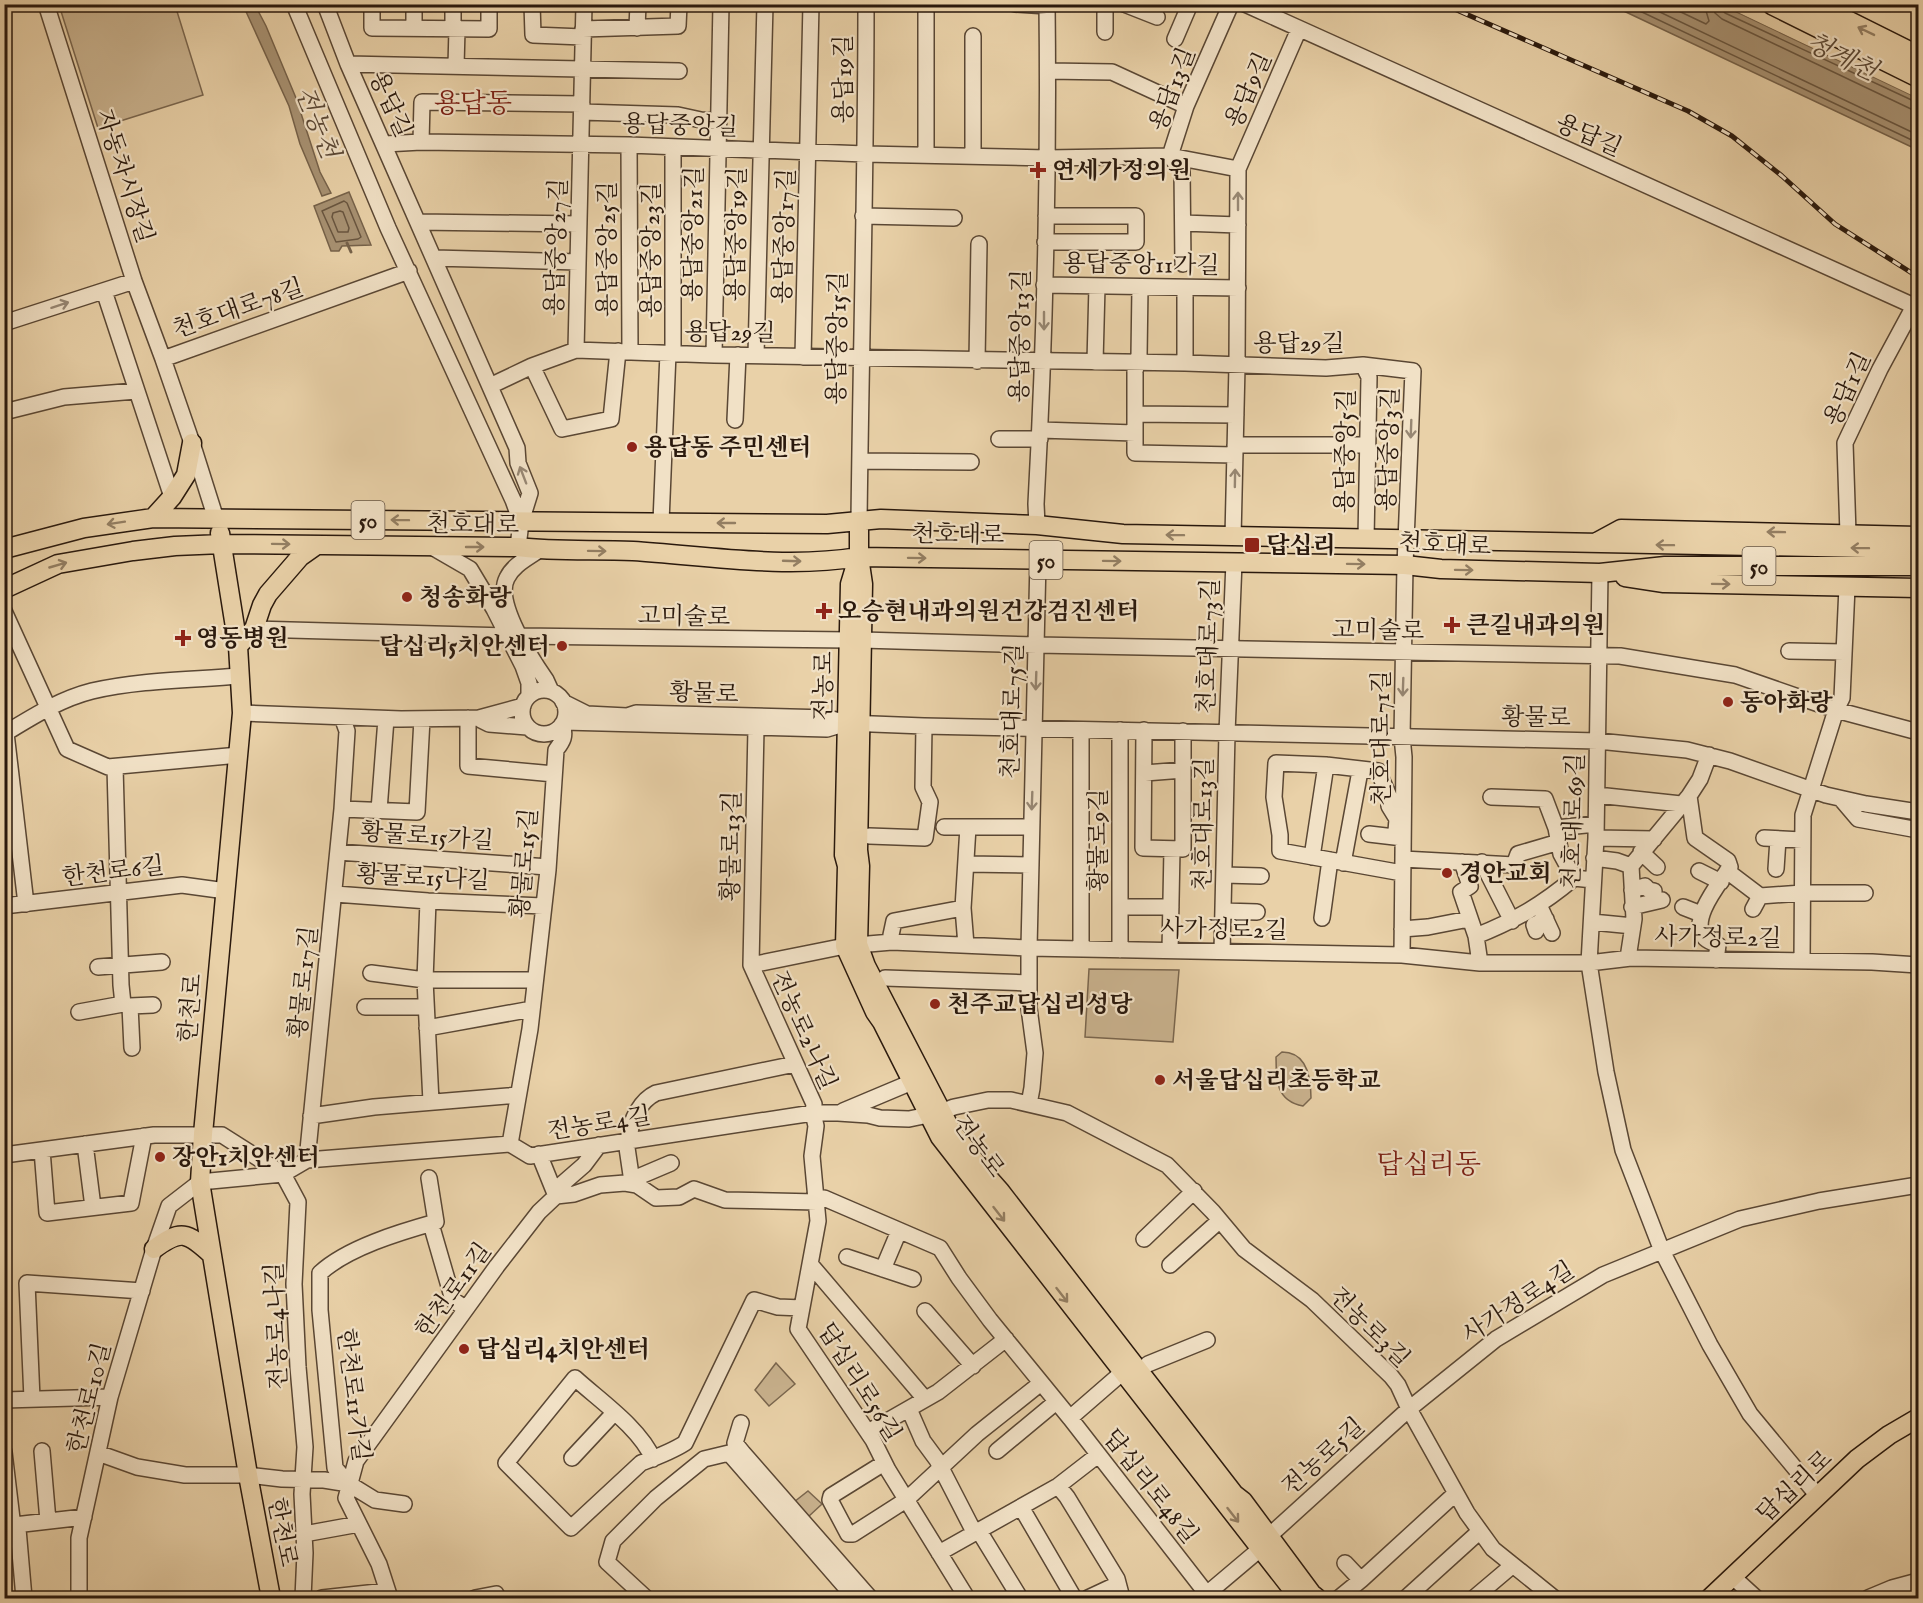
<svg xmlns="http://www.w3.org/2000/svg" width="1923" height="1603" font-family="'IM FELL English','Noto Serif KR',serif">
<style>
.green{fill:#c9b28e;stroke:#7a664e;stroke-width:1.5}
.water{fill:#a89273;stroke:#76624a;stroke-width:1.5}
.pier{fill:#e9d1a8}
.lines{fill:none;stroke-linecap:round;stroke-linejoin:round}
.shore{stroke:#695640;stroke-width:1.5}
.stream{stroke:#76624a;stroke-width:3}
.minor-casing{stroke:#5a4734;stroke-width:18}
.major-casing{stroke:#2a190d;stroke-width:21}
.highway-casing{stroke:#2a190d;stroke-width:24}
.minor{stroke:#f1e1c6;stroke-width:15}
.major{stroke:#e9d1a8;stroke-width:18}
.highway{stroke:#e9d1a8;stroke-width:21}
.rail-casing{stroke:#2a190d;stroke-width:5}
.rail{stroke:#f1e1c6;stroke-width:3;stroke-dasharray:9;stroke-linecap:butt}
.oneway{stroke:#937e62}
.oneway2{stroke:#978773}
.poi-dot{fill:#8f2418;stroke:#f1e1c6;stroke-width:2}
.labels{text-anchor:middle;stroke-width:4.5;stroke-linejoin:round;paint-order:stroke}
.shield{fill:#f1e1c6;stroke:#654;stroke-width:1.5}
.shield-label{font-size:22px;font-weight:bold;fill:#2a190d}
.street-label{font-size:24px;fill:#2a190d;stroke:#f1e1c6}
.poi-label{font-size:24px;font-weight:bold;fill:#2a190d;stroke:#f1e1c6;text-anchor:start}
.water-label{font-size:26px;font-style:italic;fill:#5c4936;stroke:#f1e1c6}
.quarter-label{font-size:27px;fill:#7a1f14;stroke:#f1e1c6}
</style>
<rect width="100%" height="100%" fill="#e9d1a8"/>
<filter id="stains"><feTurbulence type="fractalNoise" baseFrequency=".00333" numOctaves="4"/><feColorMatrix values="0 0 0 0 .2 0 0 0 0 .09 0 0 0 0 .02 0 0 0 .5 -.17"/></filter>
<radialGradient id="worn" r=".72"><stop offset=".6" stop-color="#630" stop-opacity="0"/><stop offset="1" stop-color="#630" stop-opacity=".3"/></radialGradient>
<!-- green -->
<path class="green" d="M59,5H175L203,95L98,128Z
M1089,969L1179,970L1173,1042L1085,1037Z
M1282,1052C1307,1052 1311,1077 1311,1098L1303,1106C1276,1101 1276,1080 1276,1057Z
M776,1363L795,1384L769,1406L755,1390Z
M808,1491L822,1504L808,1517L794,1502Z"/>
<!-- water -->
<path class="water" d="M243,5H255L266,26L296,98L320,172L331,193L322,196L300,144L289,106Z
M1611,5H1722L1918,98V150Z
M349,192L371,245L342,246L339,251H331L314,206Z"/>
<!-- pier -->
<path class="pier" d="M1728,4L1918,95V98L1723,5Z"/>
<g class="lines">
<!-- shore -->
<path class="shore" d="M1625,4L1918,143
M1643,4L1918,135
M1664,4L1706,24L1709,21L1704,4
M1713,4L1715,13L1722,19L1911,109L1918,110
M1721,4V9L1725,13L1918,103
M344,201L347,203L361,237L358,239L336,242L322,211Z
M340,211L343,212L349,228L348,232H338L332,217L333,213Z"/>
<!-- stream -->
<path class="stream" d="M347,243L351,252"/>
<defs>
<path id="minor" d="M46,4L134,281L163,359
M294,4L388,228L513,500L521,522L518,547
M325,4L348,64L517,448L518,463L530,493L521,522
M372,4V28L489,29V4
M532,4L533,35L583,37
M926,4V155
M1015,4L1047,6
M1124,4L1157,17
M1245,4L1914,306L1880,369L1845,443L1848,534
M414,28V4
M637,28L638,4
M453,29V4
M583,29L678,26L679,4
M1105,32V4
M973,36V155
M1175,39L1190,4
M348,64L679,71
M456,66L457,29
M1048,71L1112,72L1186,106
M582,112L678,115L701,120L718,121
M421,142L422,102L582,104
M385,144L421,142L629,145L865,154L1047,158L1170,156L1238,169
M629,145L630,352
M673,147V354
M863,216L954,218
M418,222L579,224
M1183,223L1238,225
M1045,242H1136V216H1046
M434,258L578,262
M1183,264L1182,171L1170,156L1186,106L1231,4
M1044,285L1238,288
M1140,287L1139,356L1135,371V453L1235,455
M104,291L172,497
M4,323L134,281
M576,350L584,4
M714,355L721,4
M756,355L765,4
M803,357L811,4
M977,361L979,244
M1095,362L1097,286
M1185,363V288
M1363,365L1369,377L1366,539
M532,366L562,429L611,419L618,351
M490,386L532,366L576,350L714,355L1185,363L1326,368L1363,365L1413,371L1405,565L1402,737L1404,757L1402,955
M4,412L64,397L136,391
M1135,414L1236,415
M735,420L738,355
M1040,430L1135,433
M999,439H1040
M1235,445H1368
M860,461L971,462
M216,519L192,443L163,359L409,271
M859,521C861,349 866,177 866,4
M661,522L668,353
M1037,525L1036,504C1045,338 1049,171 1047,4
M1233,537L1237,366L1238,169L1299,29
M432,547L470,569L494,609L523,666L529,683V696
M539,550C528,558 513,565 507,578C494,602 532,660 546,680L551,691
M1600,573L1596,838L1589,963L1606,1072L1623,1150L1662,1251L1710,1345L1750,1414L1818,1496
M4,611L67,749L108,767L239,755
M254,629L507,636
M520,636L849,640
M862,640L1037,645L1620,656L1735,675L1836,710L1918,732
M1789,651L1844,652
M522 712a22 22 0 1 1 44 0a22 22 0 1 1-44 0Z
M563,702L587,714L627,716L636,713L828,718L847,723L924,726L1598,741L1687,750L1730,761L1826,795L1866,804L1918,812
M242,713L401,719L479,718L523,706
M468,718V766L554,774
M481,720L489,724L527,727
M564,722L827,729L847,723
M756,728L751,965L814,1104L813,1113L816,1126L812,1156L818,1221L798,1329L873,1440L888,1470L967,1598
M1081,730V949
M1144,730L1143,848L1183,849V731
M6,733L26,904
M4,734C32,717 60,699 92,691C139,680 190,680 239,676
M115,767L121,985L123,1004L130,1006L153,1005
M1145,773L1183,770
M1597,795L1681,804
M1689,796L1695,838L1728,861L1730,867C1720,883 1688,920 1705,938C1707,941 1714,943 1718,945L1716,960
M1491,797L1545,799L1556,828
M1841,799L1858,819L1918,830
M342,809L417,812L422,719
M379,810L386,719
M944,827H1031
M1396,831L1397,819L1389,806V796L1378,771L1326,765L1276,763L1274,797L1280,835V851L1402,873
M1369,834L1403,838
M869,836L925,838L930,802L923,787L924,726
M1596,838L1654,839
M1764,838L1802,840
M338,852L548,867
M1641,852L1657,867
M1312,857L1326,765
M1594,858L1617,861L1631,866
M1403,859L1514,865L1518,854L1559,842
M1462,862L1470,886L1461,892L1476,936L1480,963
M1482,862L1512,921
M1343,863L1360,771
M966,864L1031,865
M1776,869L1778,839
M1699,871L1721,882
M1727,871L1760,896
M1224,875L1261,876
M1574,878L1561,854L1556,828L1596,824
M1632,890L1645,886L1649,890L1654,891
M335,894L428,901L543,906
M428,901L425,980L431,1102
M1539,905L1552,933
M4,906L182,885L226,891
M1120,907H1171
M1632,907L1662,900
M1683,907L1701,914
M1753,909L1760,896L1802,893H1865
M1223,911L1257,912
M1322,918L1330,860
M1592,922L1633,926
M1402,929L1428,927L1469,919
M1536,931L1534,925L1546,919
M1476,936C1514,921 1542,905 1574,878L1593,880
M892,942L891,935L894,921L963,908
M966,945L963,908L968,827
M1120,950V730
M1170,951L1172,849
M1222,952L1227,733L1234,562
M1628,958L1634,919L1631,866L1689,796L1700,779L1709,755
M1802,961L1803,815L1836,710L1842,698L1847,587
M751,965L845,946L892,942L1029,948L1402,955L1480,963H1589L1631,958L1872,962L1918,965
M98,967L162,962
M371,973L425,980H535
M885,978L1029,983
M130,1006L132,1048
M365,1007H425
M79,1012L123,1004
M427,1028L532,1009
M1029,1104L1032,1088L1035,1053L1029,1008V948L1038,560
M843,1111L912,1082
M311,1116L374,1107L518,1095
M85,1144L93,1207
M510,1144L530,1029L548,870L556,750C563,741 566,736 562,724
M42,1150L47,1213L131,1203L144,1136
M539,1154L556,1196
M4,1155L154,1135H222L283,1174L298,1202L294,1284L298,1367L305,1447L302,1494L305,1553L303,1598
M307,1160L342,809L347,731L342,717
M637,1185L631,1175L626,1141L630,1136C630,1120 641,1100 656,1093L795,1064
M637,1185L638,1177L671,1163
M556,1196L561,1185L584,1165L599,1145
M431,1224L453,1300L466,1309
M1144,1239L1194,1191
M847,1257L913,1279
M811,1265L925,1399
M1170,1265L1219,1221
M883,1269L899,1231
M925,1311L973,1366
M1148,1364L1207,1340
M32,1399L27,1283L142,1291
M4,1400L110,1397
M909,1409L923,1441L937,1460L972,1528L979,1531L1020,1598
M1070,1418L1131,1365
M741,1423L735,1443L743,1453L870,1598
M868,1432L938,1392L1006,1339
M42,1451L48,1521
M997,1451L1056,1402
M4,1452L12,1519L18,1529L24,1598
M98,1453L137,1467L185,1475H248L282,1479L324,1480L349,1484L375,1500L404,1504
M572,1458L614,1413
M653,1459C640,1428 599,1400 575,1378L506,1463L571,1528L641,1463C657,1457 671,1452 685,1443L754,1300L778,1307L802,1308
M884,1463L831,1496L830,1500L848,1534H853L906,1500L977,1434L1041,1383
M349,1484L335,1468L320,1310V1273C347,1248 400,1232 436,1222L429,1178
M1058,1486L1067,1497L1117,1579L1122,1598
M1021,1507L1074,1598
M6,1526L84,1517
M304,1534L359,1524
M939,1553L1058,1486L1098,1455
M1345,1563L1361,1580L1456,1493
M1733,1577L1756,1598
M79,1598V1538L110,1397L154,1249L169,1206L200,1182L283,1174L307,1160L510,1144L530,1156L813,1113H838L868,1115L880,1118L909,1119L938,1113L954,1107L988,1100H1011L1067,1113L1167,1165L1213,1212L1244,1249L1312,1300L1391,1376L1398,1385L1409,1409L1467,1513L1493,1549L1554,1598
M322,1598L387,1591
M390,1598L379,1564L346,1498L356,1461L497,1266L539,1212L556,1196L574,1194L600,1185L625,1183L637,1185L656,1198L679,1197L694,1189L725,1200L817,1202L824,1198L940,1248L959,1278L990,1320L1070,1418L1210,1598
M475,1598L496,1594L498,1598
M646,1598L607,1562L613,1541L656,1498L704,1459L729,1453L855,1598
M1088,1598L1118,1584
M1202,1598L1260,1549L1268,1537L1409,1409L1496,1339L1603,1275L1740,1219L1819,1201L1918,1185
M1339,1598L1361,1580
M1406,1598L1480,1531
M1474,1598L1513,1565
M1868,1598L1892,1588L1918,1581"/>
<path id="major" d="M153,518L172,497L186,475L192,443
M859,521V557L863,584L858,850L860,866L858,944L866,966L951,1130L985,1174L1000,1191L1234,1494L1243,1501L1312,1594L1317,1598
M220,533L238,646L242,713L203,1134L200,1182L248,1475L271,1598
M1597,542L1621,529L1918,536
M4,549L84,528L153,518L827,524L881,519L1037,525L1123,534L1918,549
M857,561L850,584L844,855L847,866L845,946L875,1012L882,1022L940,1137L1299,1598
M1625,577L1664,583L1918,588
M4,589L58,564L133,551L175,546L222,544L518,547C557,552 595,549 633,551C708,556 784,569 859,557L1405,565L1441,569L1600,573L1665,566H1918
M238,646L254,629L262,605L268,594L300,557L317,545
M154,1249C181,1229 187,1232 211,1254
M1710,1598L1857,1459L1889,1435L1918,1418"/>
<path id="highway" d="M1773,4L1918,76
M1812,4L1918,57"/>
</defs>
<!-- minor casing -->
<use href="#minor" class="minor-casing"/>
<!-- major casing -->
<use href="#major" class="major-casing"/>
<!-- highway casing -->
<use href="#highway" class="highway-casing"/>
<!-- minor -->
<use href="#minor" class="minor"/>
<!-- major -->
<use href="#major" class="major"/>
<!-- highway -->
<use href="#highway" class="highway"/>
<defs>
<path id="rail" d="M1443,4L1688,111L1732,136L1782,176L1835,224L1918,277"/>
</defs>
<!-- rail casing -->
<use href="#rail" class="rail-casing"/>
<!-- rail -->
<use href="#rail" class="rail"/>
</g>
<!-- one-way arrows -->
<defs><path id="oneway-shaft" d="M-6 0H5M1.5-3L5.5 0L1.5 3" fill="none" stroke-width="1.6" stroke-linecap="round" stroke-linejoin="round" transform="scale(1.5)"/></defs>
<g class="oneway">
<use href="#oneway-shaft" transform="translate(1866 31) rotate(-154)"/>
<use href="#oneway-shaft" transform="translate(400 520) rotate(-179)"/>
<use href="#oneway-shaft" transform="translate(116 523) rotate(171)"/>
<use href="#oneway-shaft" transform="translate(726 523) rotate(-180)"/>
<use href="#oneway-shaft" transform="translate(1776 532) rotate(-179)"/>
<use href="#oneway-shaft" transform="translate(1175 535) rotate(-179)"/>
<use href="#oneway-shaft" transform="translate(281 544) rotate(1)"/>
<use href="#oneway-shaft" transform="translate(1665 545) rotate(-179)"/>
<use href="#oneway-shaft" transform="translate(475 547)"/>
<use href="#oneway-shaft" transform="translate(1860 548) rotate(-179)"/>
<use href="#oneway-shaft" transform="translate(597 551) rotate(1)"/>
<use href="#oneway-shaft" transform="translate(917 558) rotate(1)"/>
<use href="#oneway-shaft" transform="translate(792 561) rotate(2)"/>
<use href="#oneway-shaft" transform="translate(1112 561) rotate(1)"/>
<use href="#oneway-shaft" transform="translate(1356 564) rotate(1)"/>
<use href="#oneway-shaft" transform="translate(58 565) rotate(-16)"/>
<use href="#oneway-shaft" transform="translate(1464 570) rotate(1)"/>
<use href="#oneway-shaft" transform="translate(1721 584) rotate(1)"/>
<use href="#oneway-shaft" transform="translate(999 1214) rotate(52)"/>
<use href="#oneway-shaft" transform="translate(1062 1295) rotate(52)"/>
<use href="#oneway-shaft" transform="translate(1233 1515) rotate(52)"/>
</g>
<g class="oneway2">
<use href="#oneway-shaft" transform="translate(1238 201) rotate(-90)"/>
<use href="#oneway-shaft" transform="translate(60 305) rotate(-18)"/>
<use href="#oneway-shaft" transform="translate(1044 321) rotate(90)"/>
<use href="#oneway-shaft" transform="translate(1411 429) rotate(92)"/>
<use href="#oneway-shaft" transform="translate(523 475) rotate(-111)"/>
<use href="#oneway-shaft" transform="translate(1235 478) rotate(-89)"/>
<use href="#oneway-shaft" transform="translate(1036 681) rotate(92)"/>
<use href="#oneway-shaft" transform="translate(1403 687) rotate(92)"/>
<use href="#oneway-shaft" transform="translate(1032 801) rotate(92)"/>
</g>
<!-- markers -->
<g class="poi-dot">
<path d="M1035 161h6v6h6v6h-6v6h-6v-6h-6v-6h6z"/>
<circle cx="632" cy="447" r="6"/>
<rect x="1244" y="537" width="16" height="16" rx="3"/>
<circle cx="407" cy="597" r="6"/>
<path d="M821 602h6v6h6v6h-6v6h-6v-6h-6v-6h6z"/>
<path d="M1449 616h6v6h6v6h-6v6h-6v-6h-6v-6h6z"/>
<path d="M180 629h6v6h6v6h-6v6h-6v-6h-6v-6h6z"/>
<circle cx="562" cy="646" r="6"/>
<circle cx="1728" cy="702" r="6"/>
<circle cx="1447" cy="873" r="6"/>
<circle cx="935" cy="1004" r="6"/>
<circle cx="1160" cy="1080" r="6"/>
<circle cx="160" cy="1157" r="6"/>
<circle cx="464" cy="1349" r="6"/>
</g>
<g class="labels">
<!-- shield labels -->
<g class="shield">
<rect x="351.5" y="501" width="33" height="38" rx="4.5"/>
<rect x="1029.5" y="541" width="33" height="38" rx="4.5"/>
<rect x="1742.5" y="547" width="33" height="38" rx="4.5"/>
</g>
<g class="shield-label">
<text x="368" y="528">50</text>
<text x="1046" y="568">50</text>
<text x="1759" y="574">50</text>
</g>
<!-- street labels -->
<g class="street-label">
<text transform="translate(843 79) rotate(-90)" y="8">용답19길</text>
<text transform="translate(1172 89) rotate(-69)" y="8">용답13길</text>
<text transform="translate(1248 90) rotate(-66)" y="8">용답9길</text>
<text transform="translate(391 104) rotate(66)" y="8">용답길</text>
<text transform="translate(680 125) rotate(2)" y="8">용답중앙길</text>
<text transform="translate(1589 135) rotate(24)" y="8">용답길</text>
<text transform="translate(125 176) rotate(72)" y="8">자동차시장길</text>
<text transform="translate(693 234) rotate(-89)" y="8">용답중앙21길</text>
<text transform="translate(736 234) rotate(-89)" y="8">용답중앙19길</text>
<text transform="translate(784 236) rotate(-88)" y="8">용답중앙17길</text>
<text transform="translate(556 247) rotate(-88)" y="8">용답중앙27길</text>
<text transform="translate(607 249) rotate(-90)" y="8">용답중앙25길</text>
<text transform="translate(651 250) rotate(-90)" y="8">용답중앙23길</text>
<text transform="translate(1141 264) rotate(1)" y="8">용답중앙11가길</text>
<text transform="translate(238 308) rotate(-19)" y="8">천호대로78길</text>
<text transform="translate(730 332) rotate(1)" y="8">용답29길</text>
<text transform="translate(1020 336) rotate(-89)" y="8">용답중앙13길</text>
<text transform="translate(837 338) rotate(-89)" y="8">용답중앙15길</text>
<text x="1299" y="351">용답29길</text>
<text transform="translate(1847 389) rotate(-65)" y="8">용답1길</text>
<text transform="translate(1388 449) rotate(-88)" y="8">용답중앙3길</text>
<text transform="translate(1345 451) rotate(-89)" y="8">용답중앙5길</text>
<text transform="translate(473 524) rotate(1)" y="8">천호대로</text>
<text transform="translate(958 534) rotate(1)" y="8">천호대로</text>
<text transform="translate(1445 544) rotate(3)" y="8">천호대로</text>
<text transform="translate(684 616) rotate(1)" y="8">고미술로</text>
<text transform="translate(1378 630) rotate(1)" y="8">고미술로</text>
<text transform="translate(1208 646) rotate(-88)" y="8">천호대로73길</text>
<text transform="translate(823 686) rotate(-89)" y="8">전농로</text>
<text transform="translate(704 693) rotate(2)" y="8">황물로</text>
<text transform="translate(1012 711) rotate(-88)" y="8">천호대로75길</text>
<text transform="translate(1536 717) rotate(1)" y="8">황물로</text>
<text transform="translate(1381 738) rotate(-90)" y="8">천호대로71길</text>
<text transform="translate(1573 821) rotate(-88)" y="8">천호대로69길</text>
<text transform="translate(1203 824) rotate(-89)" y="8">천호대로13길</text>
<text transform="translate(427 836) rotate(4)" y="8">황물로15가길</text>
<text transform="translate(1098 840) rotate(-90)" y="8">황물로9길</text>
<text transform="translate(731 846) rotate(-89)" y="8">황물로13길</text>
<text transform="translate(524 863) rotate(-85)" y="8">황물로15길</text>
<text transform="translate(113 871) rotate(-7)" y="8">한천로6길</text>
<text transform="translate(423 877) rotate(3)" y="8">황물로15나길</text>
<text transform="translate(1224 929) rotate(1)" y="8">사가정로2길</text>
<text transform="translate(1718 937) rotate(1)" y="8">사가정로2길</text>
<text transform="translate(303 982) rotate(-84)" y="8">황물로17길</text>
<text transform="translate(190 1008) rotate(-85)" y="8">한천로</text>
<text transform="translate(804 1030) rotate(66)" y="8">전농로2나길</text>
<text transform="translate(599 1123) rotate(-9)" y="8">전농로4길</text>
<text transform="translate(979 1146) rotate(54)" y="8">전농로</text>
<text transform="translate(453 1290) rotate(-54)" y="8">한천로11길</text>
<text transform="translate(1518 1302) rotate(-33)" y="8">사가정로4길</text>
<text transform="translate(276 1326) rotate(-92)" y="8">전농로4나길</text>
<text transform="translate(1370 1327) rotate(45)" y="8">전농로3길</text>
<text transform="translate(860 1382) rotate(58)" y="8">답십리로56길</text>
<text transform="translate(354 1395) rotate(83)" y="8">한천로11가길</text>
<text transform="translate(89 1398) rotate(-76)" y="8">한천로10길</text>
<text transform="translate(1323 1456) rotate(-42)" y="8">전농로5길</text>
<text transform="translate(1151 1486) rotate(52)" y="8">답십리로48길</text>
<text transform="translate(1794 1486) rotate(-43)" y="8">답십리로</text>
<text transform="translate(283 1532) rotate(79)" y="8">한천로</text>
</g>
<!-- poi labels -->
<g class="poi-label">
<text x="1052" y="178">연세가정의원</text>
<text x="644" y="455">용답동 주민센터</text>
<text x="1266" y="553">답십리</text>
<text x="419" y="605">청송화랑</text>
<text x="838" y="619">오승현내과의원건강검진센터</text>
<text x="1466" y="633">큰길내과의원</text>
<text x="196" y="646">영동병원</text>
<text x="550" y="654" text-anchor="end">답십리5치안센터</text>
<text x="1740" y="710">동아화랑</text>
<text x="1459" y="881">경안교회</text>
<text x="947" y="1012">천주교답십리성당</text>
<text x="1172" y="1088">서울답십리초등학교</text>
<text x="172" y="1165">장안1치안센터</text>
<text x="476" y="1357">답십리4치안센터</text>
</g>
<!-- water labels -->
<g class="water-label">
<text transform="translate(1842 56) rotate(26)" y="9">청계천</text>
<text transform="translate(318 122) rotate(68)" y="9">전농천</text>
</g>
<!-- quarter labels -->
<g class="quarter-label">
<text x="473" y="112">용답동</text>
<text x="1429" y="1173">답십리동</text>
</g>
</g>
<!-- margin -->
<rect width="1923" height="1603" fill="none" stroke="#e9d1a8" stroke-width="24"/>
<rect x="6" y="6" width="1911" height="1591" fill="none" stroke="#2a190d" stroke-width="3"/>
<rect x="12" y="12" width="1899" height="1579" fill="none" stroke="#2a190d" stroke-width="1.5"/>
<rect width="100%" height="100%" filter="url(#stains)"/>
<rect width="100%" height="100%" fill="url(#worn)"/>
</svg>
